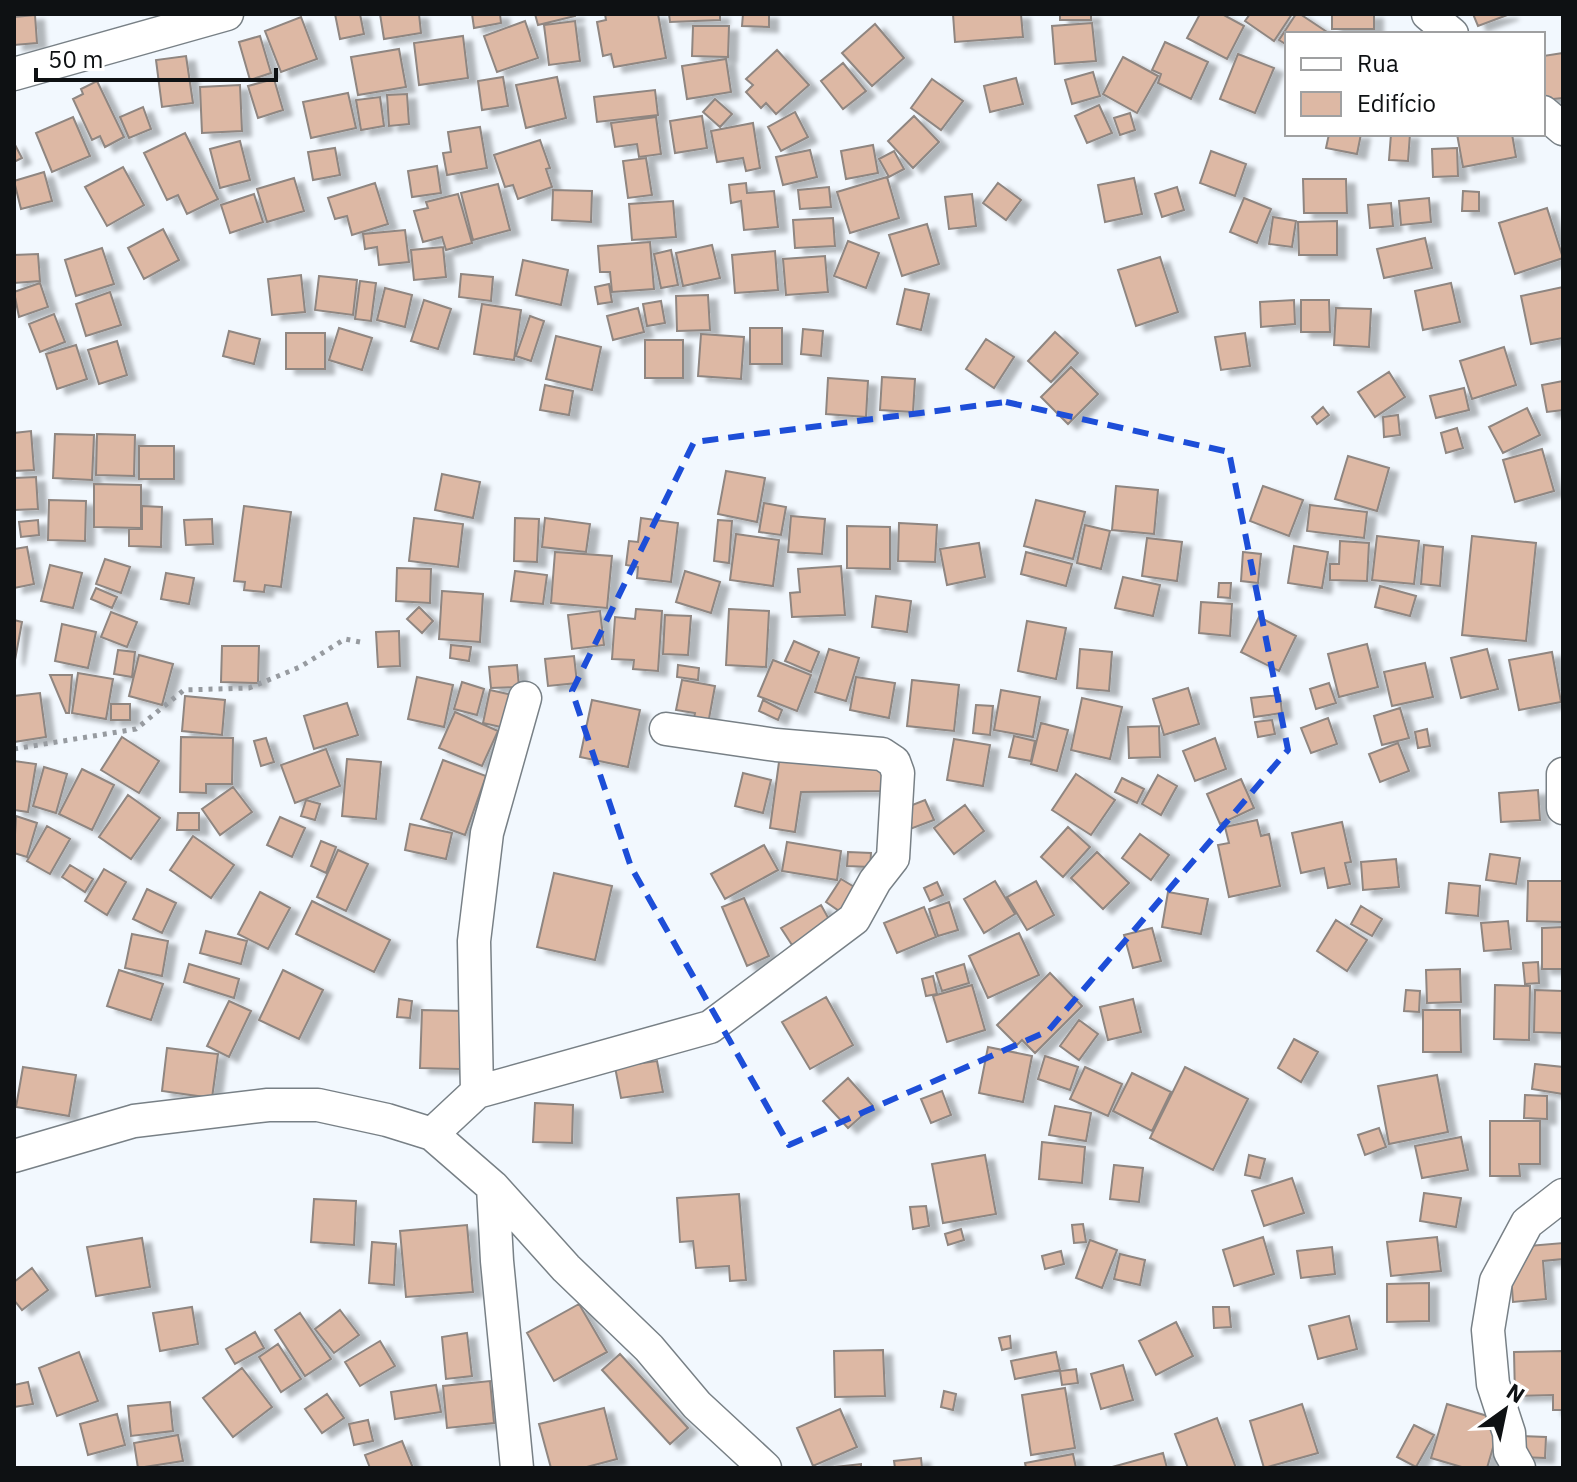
<svg xmlns="http://www.w3.org/2000/svg" width="1577" height="1482" font-family="'IBM Plex Sans',sans-serif">
<style>
.building{fill:#ddb8a4;stroke:#8f8681;stroke-width:2;filter:url(#shadow)}
.lines{fill:none;stroke-linecap:round;stroke-linejoin:round}
.street-casing{stroke:#788086;stroke-width:35}
.path{stroke:#979ba0;stroke-width:5;stroke-dasharray:4 6;stroke-linecap:butt}
.street{stroke:#fff;stroke-width:32}
.marked{fill:none;stroke:#1d4ed8;stroke-width:6;stroke-dasharray:16 10;stroke-linejoin:round}
</style>
<defs>
<filter id="shadow"><feDropShadow dx="9" dy="5" stdDeviation="2" flood-color="#0004"/></filter>
</defs>
<rect width="100%" height="100%" fill="#f2f8fe"/>
<!-- building -->
<path class="building" d="M335,14H360L364,34L340,39Z
M380,14H419L421,33L384,39Z
M472,14H500L501,23L474,28Z
M535,14H575V16L538,25Z
M605,14H658L666,58L614,67L611,54L603,56L597,22L606,20Z
M669,14H720V20L670,22Z
M743,14H769V27L742,26Z
M953,14H1021L1023,37L955,42Z
M1060,14H1091V20H1060Z
M1200,14H1222L1244,26L1227,59L1187,38Z
M1250,14H1292L1274,41L1245,21Z
M1296,14H1300L1330,34H1287V45L1279,40Z
M1332,14H1374V29H1332Z
M1473,14H1510L1478,26Z
M35,15L37,43L14,45V17Z
M301,17L317,59L281,72L265,31Z
M525,21L538,58L497,72L484,36Z
M575,21L580,61L549,65L544,25Z
M1092,23L1096,61L1055,64L1052,26Z
M875,24L904,58L872,86L842,53Z
M693,26H729L728,57L692,56Z
M260,36L271,73L250,80L239,42Z
M463,36L468,78L419,85L414,43Z
M1165,42L1208,62L1191,99L1158,83L1161,74L1152,70Z
M399,49L406,87L358,95L351,57Z
M777,50L809,85L776,114L766,103L761,108L746,92L753,85L746,79Z
M1563,53V98L1543,100V56Z
M1238,54L1274,68L1255,113L1220,99Z
M186,56L193,103L162,107L156,60Z
M1123,57L1158,76L1137,113L1103,94Z
M726,59L731,92L687,99L682,66Z
M843,63L866,91L843,109L821,81Z
M1093,72L1100,96L1072,104L1065,80Z
M503,77L508,106L482,110L478,81Z
M557,77L566,118L526,128L516,85Z
M1016,78L1023,104L990,112L984,86Z
M274,79L283,110L258,118L248,86Z
M932,79L963,101L941,130L911,108Z
M97,81L124,137L105,147L100,136L92,140L73,99L83,94L81,89Z
M240,85L242,131L202,133L200,87Z
M655,90L658,115L597,122L594,97Z
M348,93L356,128L311,138L303,102Z
M407,94L409,124L389,126L387,95Z
M380,97L384,126L361,130L356,100Z
M715,99L732,114L720,127L703,112Z
M1099,105L1112,133L1087,143L1075,116Z
M143,107L151,129L129,138L120,117Z
M795,112L808,137L781,151L768,127Z
M1130,113L1135,130L1120,135L1114,118Z
M702,116L707,148L675,153L670,121Z
M914,116L939,142L913,168L888,141Z
M73,117L90,156L52,172L36,133Z
M656,117L661,154L639,157L637,144L615,147L611,123Z
M753,123L760,168L746,171L743,158L717,162L711,131Z
M480,127L487,168L447,175L443,153L451,152L448,132Z
M185,133L218,199L187,214L178,195L167,200L144,153Z
M1329,134H1361L1357,154L1326,148Z
M1391,134H1410L1408,161L1389,160Z
M1457,134H1512L1516,157L1463,167Z
M540,140L550,168L546,169L552,187L518,199L513,185L505,187L494,155Z
M240,141L250,180L220,188L210,149Z
M14,143L22,158L14,162Z
M873,145L878,173L846,179L841,151Z
M335,148L340,175L313,180L308,152Z
M1457,148L1458,176L1433,177L1432,149Z
M810,150L817,177L783,185L776,157Z
M894,151L904,169L889,177L879,159Z
M1211,151L1246,164L1235,196L1200,183Z
M646,158L652,195L628,198L623,161Z
M437,166L441,193L412,197L408,171Z
M123,167L144,205L107,226L85,187Z
M44,172L52,201L21,209L14,181Z
M887,177L899,218L850,233L837,192Z
M294,178L304,211L267,222L257,189Z
M1134,178L1142,214L1105,222L1098,185Z
M1303,179H1346L1347,213H1304Z
M375,183L388,224L352,235L347,216L335,219L328,198Z
M746,183L747,193L774,191L778,227L744,230L741,201L731,203L729,185Z
M998,183L1021,200L1006,220L983,203Z
M498,184L510,230L473,240L461,193Z
M829,187L831,207L800,209L798,190Z
M1177,187L1184,210L1162,217L1155,194Z
M553,190L592,191L591,222L552,220Z
M1463,191L1479,192V211H1462Z
M254,194L263,222L230,233L221,205Z
M458,194L472,243L446,250L442,237L423,242L414,211L428,208L426,202Z
M972,194L976,226L949,229L945,197Z
M1244,198L1271,209L1257,243L1230,232Z
M1429,198L1431,222L1401,225L1399,201Z
M673,201L676,237L632,240L629,204Z
M1391,203L1393,226L1370,228L1368,205Z
M1547,208L1563,258L1515,274L1499,223Z
M1273,217L1296,221L1292,247L1269,244Z
M833,218L835,246L795,248L793,220Z
M1337,221V255H1299L1298,222Z
M927,224L939,264L902,276L889,235Z
M163,229L179,260L144,279L128,248Z
M405,230L409,262L379,265L377,247L365,249L363,234Z
M1425,238L1432,268L1384,278L1377,249Z
M848,241L879,253L866,288L834,276Z
M650,242L654,289L612,292L610,272H600L598,246Z
M712,245L720,278L683,286L676,253Z
M443,247L446,277L414,280L411,250Z
M102,248L114,284L76,296L65,260Z
M671,250L678,285L661,288L654,254Z
M775,251L778,290L735,293L732,255Z
M38,254L40,281L14,283V255Z
M825,256L828,292L786,295L783,259Z
M1160,257L1178,312L1136,326L1118,270Z
M523,260L568,270L561,305L516,295Z
M461,274L493,277L491,301L459,297Z
M301,275L305,312L272,315L268,279Z
M319,276L357,280L353,315L315,310Z
M360,281L376,283L371,321L355,319Z
M40,283L48,307L19,317L14,292Z
M1451,283L1460,322L1423,330L1415,291Z
M609,284L612,302L598,304L595,287Z
M1563,287V338L1531,344L1521,296Z
M385,288L412,295L405,327L377,320Z
M905,289L929,294L921,330L897,324Z
M110,292L121,325L86,336L76,304Z
M708,295L710,330L677,331L676,296Z
M424,300L451,309L438,349L411,341Z
M1294,300L1295,324L1261,327L1260,302Z
M1301,300H1329L1330,332H1301Z
M661,301L665,323L647,326L643,304Z
M482,304L521,310L514,360L474,354Z
M638,308L644,332L613,340L607,316Z
M1336,308L1371,309L1369,347L1334,345Z
M54,314L65,342L40,352L29,324Z
M530,316L544,321L531,361L516,356Z
M339,328L372,338L362,370L329,360Z
M750,328H782V364H750Z
M803,329L823,331L821,356L801,354Z
M229,331L260,339L254,364L223,356Z
M1055,332L1078,353L1051,382L1028,361Z
M286,333H325V369H286Z
M1245,333L1250,366L1221,370L1215,337Z
M701,334L744,337L741,379L698,376Z
M556,336L601,347L592,390L546,379Z
M986,339L1014,357L994,388L966,369Z
M645,340H683V378H645Z
M117,341L127,375L99,384L88,350Z
M76,345L87,379L57,389L46,354Z
M1504,347L1516,385L1472,399L1460,361Z
M1071,367L1098,394L1068,424L1041,397Z
M1389,372L1405,397L1375,417L1358,392Z
M882,377L915,379L913,412L880,410Z
M828,378L868,381L866,417L826,414Z
M1563,381V410L1547,412L1542,385Z
M545,385L573,391L569,415L540,410Z
M1464,388L1469,410L1436,418L1430,396Z
M1323,407L1329,415L1317,424L1312,417Z
M1527,408L1540,435L1503,453L1489,427Z
M1398,415L1400,435L1384,437L1383,417Z
M1457,428L1463,448L1446,453L1441,433Z
M31,431L34,470L14,471V433Z
M55,434L94,435L92,480L53,478Z
M97,434L135,435L134,476L96,475Z
M139,446H174V479H139Z
M1542,449L1554,491L1515,502L1503,460Z
M1348,456L1389,468L1377,511L1335,499Z
M726,471L765,478L757,522L718,514Z
M442,474L480,482L473,518L435,510Z
M36,477L38,509L14,510V478Z
M94,484L141,485V528L94,527Z
M1116,486L1158,490L1154,534L1112,530Z
M1263,486L1303,500L1289,536L1250,521Z
M49,500L86,501L85,541L48,540Z
M1036,500L1085,512L1073,559L1024,546Z
M764,503L786,507L781,535L759,532Z
M1310,505L1367,512L1364,538L1307,531Z
M142,506L162,507L161,547L129,546V529H142Z
M244,506L291,512L281,587L265,585L264,592L244,590L245,582L234,581Z
M791,516L825,519L822,554L788,552Z
M414,518L463,524L458,567L409,561Z
M515,518L539,519L537,562L514,561Z
M545,518L590,524L586,552L542,547Z
M641,518L678,523L671,582L637,578L638,567L626,565L629,541L638,542Z
M212,519L213,544L186,545L184,520Z
M38,520L39,535L21,537L19,522Z
M718,520L732,521L729,563L714,561Z
M899,523L937,525L935,562L898,561Z
M1085,525L1110,531L1101,569L1077,563Z
M847,526L890,527V569L847,568Z
M736,534L779,540L773,586L730,580Z
M1377,536L1419,541L1414,584L1372,580Z
M1472,536L1536,543L1526,641L1462,635Z
M1147,538L1182,542L1177,581L1142,576Z
M1340,541L1369,543L1367,581L1330,580V564H1339Z
M979,543L985,577L947,585L940,549Z
M1424,545L1443,547L1440,586L1421,584Z
M1294,546L1328,552L1322,588L1288,583Z
M27,547L34,584L14,588V549Z
M555,552L612,556L607,608L551,603Z
M1026,552L1072,564L1066,586L1021,574Z
M1243,552L1261,554L1258,583L1241,581Z
M105,559L130,567L121,593L96,584Z
M50,565L82,573L73,608L41,601Z
M841,566L845,615L792,617L790,593L800,592L798,569Z
M397,568L431,569L430,603L396,601Z
M515,571L547,575L543,604L511,601Z
M685,571L720,582L711,613L676,602Z
M166,573L194,578L189,604L161,599Z
M1123,577L1160,585L1153,616L1115,608Z
M1219,583H1231L1230,598L1218,597Z
M1380,586L1416,596L1410,616L1375,607Z
M96,588L117,597L112,608L91,599Z
M442,591L483,594L480,642L439,639Z
M876,596L911,601L907,632L872,627Z
M1201,602L1232,604L1230,636L1199,633Z
M419,607L433,621L422,633L407,619Z
M636,609L662,611L658,671L633,669L634,660L612,659L615,617L635,619Z
M729,609L769,611L766,667L726,665Z
M600,611L604,645L572,649L568,615Z
M111,612L137,622L127,647L101,637Z
M665,615L691,616L688,655L663,654Z
M1259,617L1296,636L1279,671L1241,652Z
M14,620L22,622L15,660L14,659Z
M1027,621L1066,628L1056,679L1018,671Z
M62,624L96,632L88,668L55,661Z
M399,631L400,666L378,667L376,632Z
M794,641L819,652L811,672L785,661Z
M1367,644L1378,687L1339,697L1328,654Z
M451,645L471,647L469,661L450,658Z
M222,646H259L258,683L221,682Z
M829,649L859,658L846,701L815,692Z
M1080,649L1112,652L1109,691L1077,688Z
M1487,649L1498,689L1461,698L1451,658Z
M118,650L135,652L132,677L114,674Z
M1552,652L1561,702L1519,710L1509,660Z
M139,655L173,664L162,705L129,696Z
M574,656L577,683L548,686L545,659Z
M773,660L811,675L797,711L758,696Z
M1425,663L1433,697L1392,706L1384,672Z
M517,665L519,687L491,688L489,667Z
M678,665L699,668L698,680L677,677Z
M78,673L113,679L106,719L72,713Z
M50,675H72L69,713H66Z
M417,677L453,685L444,727L408,719Z
M856,677L895,683L889,718L850,710Z
M682,680L715,686L708,724L693,722L695,713L676,710Z
M912,680L959,685L954,731L907,726Z
M462,682L484,689L477,715L454,709Z
M1329,683L1336,703L1316,709L1310,689Z
M1188,688L1199,724L1164,735L1153,699Z
M490,690L521,697L514,730L483,723Z
M1001,690L1040,697L1033,737L994,730Z
M40,693L46,737L14,742V696Z
M1280,695L1282,713L1254,717L1251,698Z
M185,696L225,700L222,735L182,731Z
M1082,698L1122,707L1110,759L1071,750Z
M592,700L640,710L628,767L580,757Z
M763,700L782,710L778,720L759,711Z
M347,703L358,735L314,749L304,716Z
M111,704H130V720H111Z
M976,705L993,706L990,735L973,733Z
M1400,708L1409,738L1382,745L1374,716Z
M455,712L498,731L482,766L439,748Z
M1328,718L1337,744L1311,753L1301,728Z
M1272,720L1275,734L1258,737L1255,722Z
M1041,723L1068,730L1057,771L1031,764Z
M1159,726L1160,757L1129,758L1128,727Z
M1427,729L1430,746L1418,748L1415,732Z
M1014,736L1035,741L1031,761L1009,757Z
M122,737L159,761L139,793L101,770Z
M181,737L233,738L232,784H206V793L180,792Z
M266,738L274,762L261,766L254,741Z
M1215,738L1226,769L1195,781L1183,751Z
M954,739L990,745L983,786L947,780Z
M1398,743L1409,771L1380,782L1369,754Z
M326,749L340,786L295,803L281,765Z
M347,759L381,762L376,819L342,816Z
M443,760L486,776L465,835L421,819Z
M882,760L883,791L801,792L795,832L770,828L779,762Z
M14,761L36,764L28,812L14,810Z
M44,767L67,774L56,813L33,806Z
M82,769L114,785L92,830L59,814Z
M743,773L771,780L763,813L735,806Z
M1076,774L1115,800L1091,835L1052,810Z
M1158,775L1177,786L1161,815L1142,804Z
M1122,778L1144,789L1137,803L1115,792Z
M1241,779L1254,808L1220,824L1207,794Z
M233,787L252,812L220,835L202,809Z
M1538,790L1540,820L1501,822L1499,793Z
M128,795L160,818L131,859L99,837Z
M306,800L320,804L315,820L301,816Z
M925,800L934,820L910,829L902,809Z
M965,805L984,831L954,854L934,828Z
M178,813H199V830H177Z
M16,816L37,823L27,857L14,853Z
M280,817L305,828L292,857L267,845Z
M1257,820L1261,836L1269,834L1280,886L1229,897L1218,845L1229,843L1225,827Z
M1342,822L1351,862L1345,863L1350,884L1328,888L1324,868L1301,873L1292,833Z
M410,824L452,833L446,859L405,850Z
M47,826L70,839L50,874L27,861Z
M1068,827L1090,847L1063,877L1041,857Z
M1140,834L1169,855L1151,880L1122,858Z
M193,836L234,865L211,898L170,870Z
M321,841L336,847L326,873L311,866Z
M787,842L841,851L837,880L782,871Z
M764,845L778,870L725,899L711,874Z
M338,850L368,864L346,911L317,897Z
M848,852L871,853L870,867L847,866Z
M1097,852L1129,883L1103,909L1071,878Z
M1490,854L1520,858L1516,884L1486,880Z
M1396,859L1399,887L1363,890L1361,862Z
M70,865L93,879L85,892L62,877Z
M104,869L126,882L107,915L85,901Z
M554,873L612,886L595,960L537,947Z
M841,879L861,891L845,915L826,902Z
M995,881L1015,914L984,933L964,899Z
M1036,881L1054,915L1027,930L1007,897Z
M1528,881H1563V922L1527,921Z
M937,882L943,895L930,901L924,888Z
M1449,883L1480,886L1478,916L1446,913Z
M147,889L176,903L162,933L133,919Z
M260,892L290,908L268,949L238,934Z
M1168,892L1208,899L1201,934L1162,927Z
M744,898L769,956L747,966L722,907Z
M312,901L390,940L374,972L296,934Z
M949,902L958,930L938,936L929,909Z
M821,905L831,923L792,945L781,928Z
M1361,906L1382,919L1372,936L1351,924Z
M924,907L936,937L897,953L884,923Z
M1336,920L1367,940L1347,971L1317,951Z
M1508,921L1511,949L1484,951L1481,923Z
M1563,927V969H1542V928Z
M1152,928L1161,961L1133,968L1124,935Z
M206,931L247,941L241,964L200,953Z
M1019,933L1039,975L988,998L969,956Z
M132,934L168,941L162,976L125,968Z
M1538,962L1539,983L1525,984L1523,963Z
M189,964L239,979L234,998L184,982Z
M964,964L969,983L942,991L936,973Z
M1460,969L1461,1002L1427,1003L1426,970Z
M119,970L163,984L151,1020L107,1006Z
M283,970L323,990L299,1039L259,1020Z
M1050,973L1082,1006L1035,1053L1022,1040L1017,1045L997,1025Z
M933,976L937,994L926,996L922,979Z
M972,985L985,1030L947,1042L933,996Z
M1495,985L1530,986L1529,1040L1494,1039Z
M1406,990L1420,991L1419,1012L1404,1011Z
M1535,990L1563,991V1033L1534,1032Z
M826,997L853,1045L810,1069L782,1022Z
M399,999L412,1001L410,1018L397,1017Z
M1133,999L1141,1032L1108,1040L1100,1007Z
M229,1001L251,1011L229,1057L207,1046Z
M422,1010L463,1011L461,1069L420,1068Z
M1423,1010H1460L1461,1052H1423Z
M1079,1020L1098,1034L1079,1060L1060,1046Z
M1294,1039L1318,1052L1301,1082L1278,1068Z
M988,1047L1032,1056L1023,1102L979,1093Z
M167,1048L218,1054L212,1098L162,1091Z
M1045,1056L1078,1067L1070,1090L1038,1079Z
M657,1061L663,1092L621,1098L615,1067Z
M1535,1064L1563,1067V1094L1532,1089Z
M23,1067L76,1075L69,1116L16,1107Z
M1085,1067L1122,1084L1108,1116L1070,1099Z
M1185,1067L1248,1099L1213,1170L1150,1138Z
M1132,1073L1171,1092L1152,1131L1113,1111Z
M1437,1075L1448,1132L1389,1144L1378,1086Z
M848,1078L873,1106L848,1128L823,1101Z
M942,1091L951,1115L931,1123L921,1099Z
M1525,1095L1547,1096V1119L1524,1118Z
M535,1103L573,1105L572,1143L533,1142Z
M1055,1106L1091,1113L1086,1141L1049,1135Z
M1490,1121H1540V1164H1519L1520,1176H1490Z
M1379,1128L1386,1147L1365,1155L1358,1135Z
M1461,1137L1468,1170L1422,1178L1415,1146Z
M1042,1142L1085,1147L1082,1183L1039,1179Z
M985,1155L996,1214L943,1223L932,1164Z
M1249,1155L1265,1159L1260,1178L1245,1175Z
M1114,1165L1143,1168L1139,1202L1110,1199Z
M1292,1178L1304,1213L1264,1226L1252,1191Z
M1424,1193L1461,1198L1456,1227L1420,1221Z
M739,1194L746,1280L730,1281L729,1266L696,1268L693,1241L680,1242L677,1198Z
M314,1199L356,1201L354,1245L311,1242Z
M926,1206L929,1226L913,1229L910,1207Z
M1083,1224L1086,1242L1074,1243L1072,1225Z
M467,1225L473,1292L406,1297L400,1231Z
M961,1229L964,1240L948,1245L945,1234Z
M1263,1237L1274,1274L1234,1286L1223,1250Z
M1437,1237L1441,1271L1391,1276L1387,1242Z
M142,1238L150,1287L96,1296L87,1247Z
M1090,1240L1117,1250L1102,1288L1076,1278Z
M372,1242L396,1244L394,1285L369,1283Z
M1563,1243V1259L1543,1261L1546,1299L1513,1302L1510,1261L1517,1247Z
M1332,1247L1335,1274L1301,1278L1297,1251Z
M1061,1251L1064,1264L1045,1269L1042,1256Z
M1120,1254L1145,1260L1140,1285L1114,1279Z
M32,1268L48,1290L22,1310L14,1300V1282Z
M1429,1283V1321L1387,1322V1284Z
M579,1304L607,1352L554,1381L527,1333Z
M192,1307L198,1344L160,1351L153,1313Z
M1213,1307H1229L1231,1327L1214,1328Z
M340,1310L359,1335L334,1353L315,1329Z
M300,1313L331,1359L305,1376L275,1330Z
M1349,1316L1357,1349L1318,1359L1309,1326Z
M1176,1322L1193,1356L1156,1375L1139,1341Z
M255,1332L264,1348L235,1364L226,1349Z
M467,1333L472,1376L446,1379L442,1337Z
M1010,1336L1011,1348L1002,1350L999,1338Z
M380,1341L395,1366L360,1386L345,1362Z
M278,1344L301,1379L281,1392L259,1357Z
M883,1350L885,1396L835,1397L834,1351Z
M1563,1351V1410H1553V1395L1515,1396L1514,1352Z
M79,1352L98,1401L57,1416L39,1368Z
M1056,1352L1060,1370L1015,1379L1011,1361Z
M620,1354L688,1428L670,1444L602,1370Z
M1123,1365L1133,1400L1101,1409L1091,1374Z
M242,1368L272,1407L233,1437L203,1398Z
M1076,1369L1078,1383L1062,1385L1060,1371Z
M490,1381L494,1423L447,1428L443,1386Z
M28,1382L33,1404L14,1407V1385Z
M436,1385L441,1412L395,1419L391,1392Z
M1065,1388L1075,1448L1031,1455L1022,1395Z
M944,1391L956,1394L953,1410L941,1407Z
M327,1394L344,1418L322,1433L305,1409Z
M170,1402L173,1431L131,1436L128,1406Z
M1302,1404L1318,1453L1264,1468L1250,1421Z
M1447,1404L1501,1420L1487,1468H1465L1431,1458Z
M604,1408L617,1459L583,1468H551L539,1424Z
M840,1409L857,1447L813,1466L797,1428Z
M117,1414L125,1445L88,1455L80,1424Z
M1217,1418L1236,1468H1188L1175,1434Z
M368,1420L373,1441L354,1445L349,1424Z
M1414,1425L1434,1435L1416,1467L1397,1457Z
M178,1435L183,1461L138,1468L134,1443Z
M1521,1436L1546,1437L1545,1458L1520,1457Z
M402,1441L413,1468H370L365,1455Z
M1163,1453L1167,1468H1113L1112,1467Z
M1073,1454L1076,1468H1026L1025,1463Z
M921,1458L922,1468H895L894,1461Z
M861,1464V1468H835V1467Z"/>
<g class="lines">
<defs>
<path id="street" d="M1428,14L1452,34
M14,74L227,14
M1543,112L1563,129
M1563,774V808
M477,1092L710,1027L854,919L875,881L893,858L898,773L894,762L882,754L776,745L666,729
M432,1134L477,1092L474,941L487,833L525,698
M14,1156L134,1121L268,1105H318L387,1120L432,1134L493,1187L566,1268L649,1348L697,1405L765,1468
M493,1187L497,1261L517,1468
M1519,1468L1510,1452L1509,1433L1493,1384L1488,1330L1496,1281L1527,1223L1563,1195"/>
</defs>
<!-- street casing -->
<use href="#street" class="street-casing"/>
<!-- path -->
<path class="path" d="M14,749L136,729L184,690L249,688L300,667L345,639L360,642"/>
<!-- street -->
<use href="#street" class="street"/>
</g>
<!-- marked area -->
<path class="marked" d="M1006,402L1229,452L1288,750L1048,1031L789,1145L631,867L572,691L694,442Z"/>
<!-- border -->
<rect width="1577" height="1482" fill="none" stroke="#0e1113" stroke-width="32"/>
<!-- legend -->
<rect x="1285" y="32" width="260" height="104" fill="#ffffff" stroke="#9fa0a1" stroke-width="2"/>
<rect x="1301" y="58" width="40" height="12" fill="#ffffff" stroke="#9fa0a1" stroke-width="2"/>
<text x="1357" y="72" font-size="24" fill="#0e1113">Rua</text>
<rect x="1301" y="92" width="40" height="24" fill="#ddb8a4" stroke="#9fa0a1" stroke-width="2"/>
<text x="1357" y="112" font-size="24" fill="#0e1113">Edifício</text>
<!-- north arrow -->
<g transform="translate(1505 1410) rotate(33)" stroke="#ffffff" stroke-width="6" paint-order="stroke">
<path d="M0-6L14 30L0 20L-14 30Z" fill="#0e1113"/>
<text y="-12" font-size="22" font-weight="bold" text-anchor="middle" fill="#0e1113">N</text>
</g>
<!-- scale -->
<path d="M36 68v12h240v-12" fill="none" stroke="#0e1113" stroke-width="4"/>
<text x="48" y="68" font-size="24" fill="#0e1113" stroke="#ffffff" stroke-width="6" paint-order="stroke">50 m</text>
</svg>
